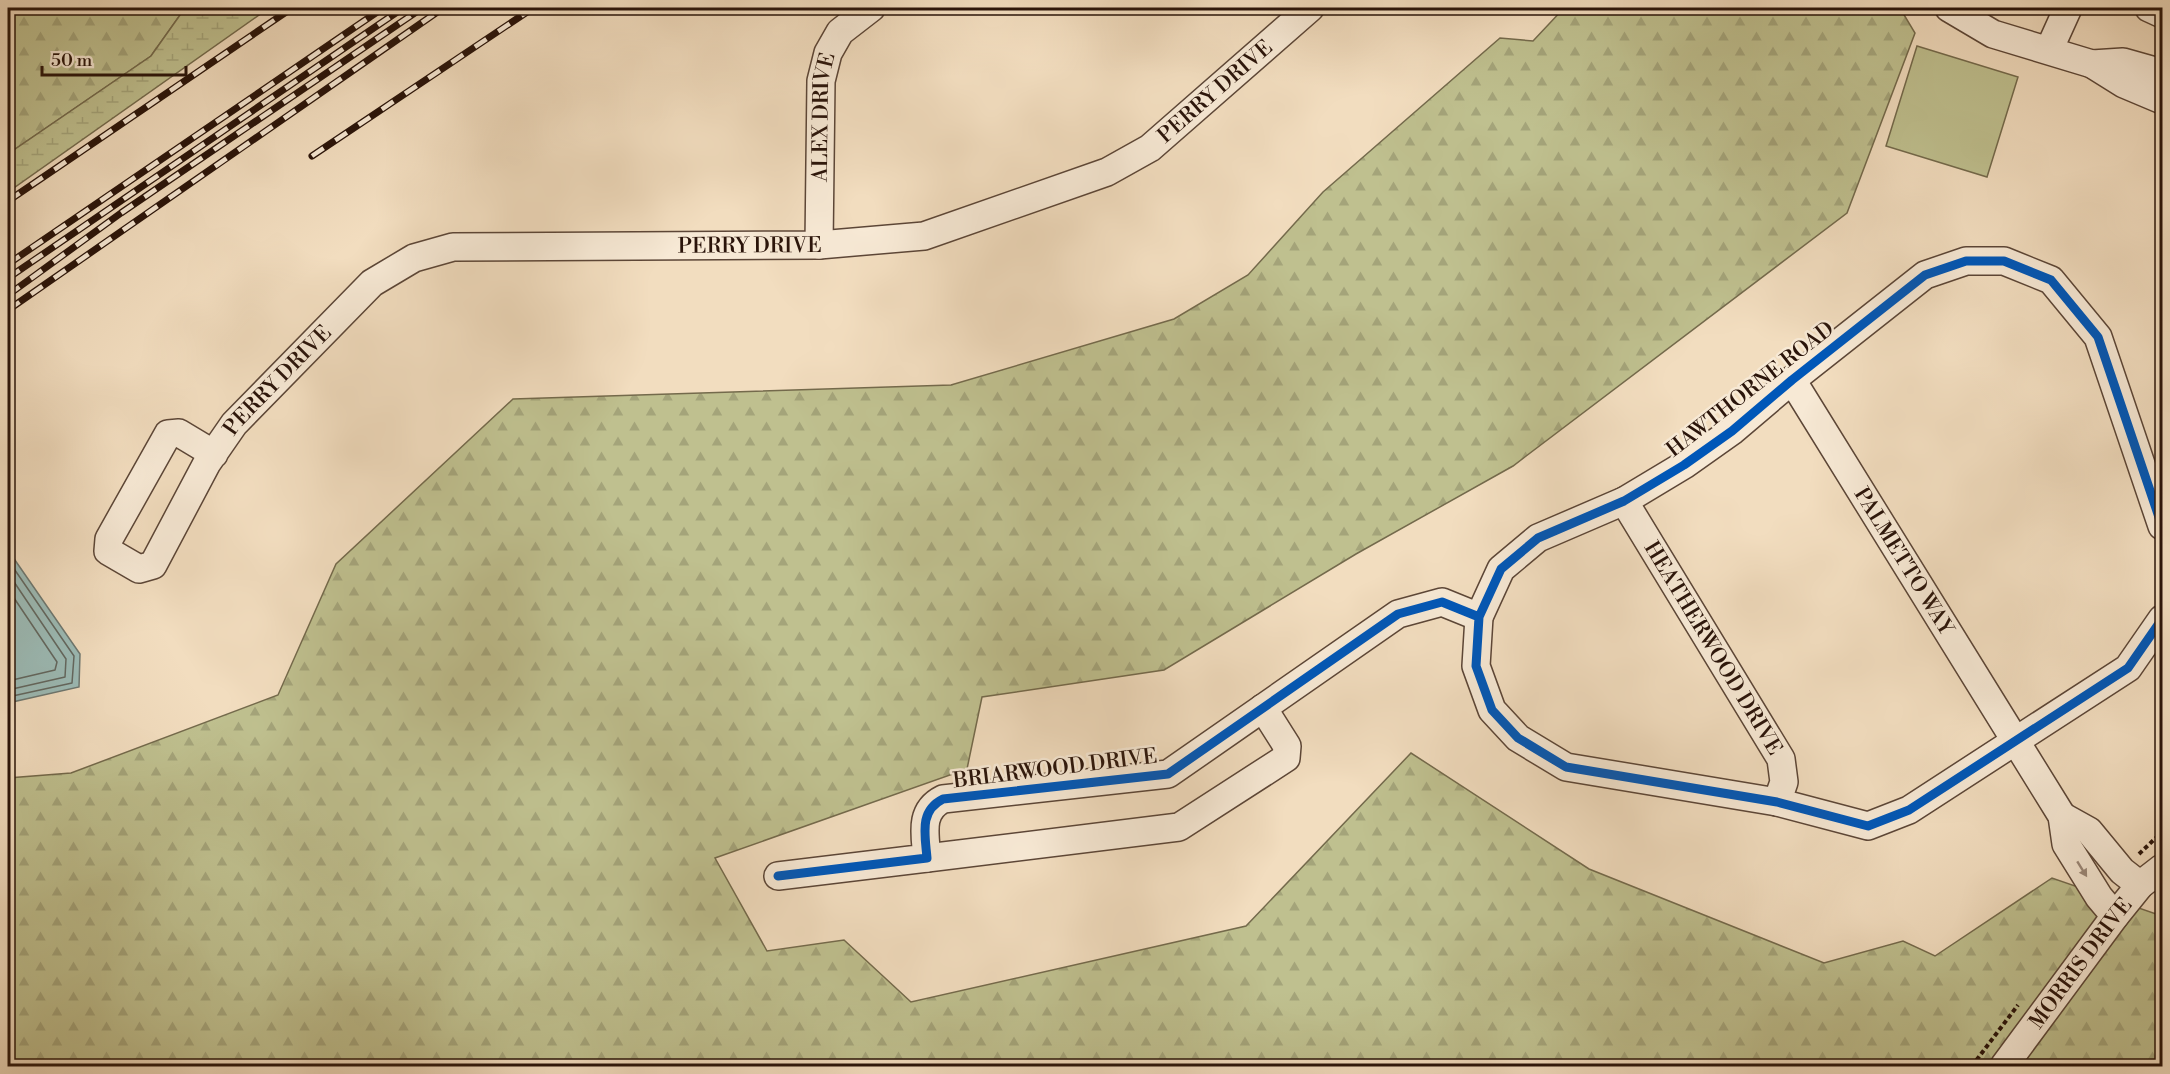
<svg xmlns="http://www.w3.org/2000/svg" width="2170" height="1074" font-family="'Libre Bodoni',serif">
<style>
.forest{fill:url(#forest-firs);stroke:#746a4c;stroke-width:1.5}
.wetland{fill:url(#wetland-marsh);stroke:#746a4c;stroke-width:1.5}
.park{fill:#bfc08f;stroke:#746a4c;stroke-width:1.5}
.water{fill:#9cbbb6;stroke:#6e7871;stroke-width:1.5}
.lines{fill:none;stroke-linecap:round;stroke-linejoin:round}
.shore{stroke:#636860;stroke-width:1.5}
.minor-casing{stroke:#5c4637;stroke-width:30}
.path{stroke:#2a140a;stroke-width:4;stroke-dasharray:4.5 3;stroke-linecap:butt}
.minor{stroke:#f7e9d5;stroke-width:27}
.rail-casing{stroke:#2a140a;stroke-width:7}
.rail{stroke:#f7e9d5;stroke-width:4.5;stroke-dasharray:14;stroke-linecap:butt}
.cycleway-casing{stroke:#f7e9d5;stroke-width:13}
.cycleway{stroke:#0057b8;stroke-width:9}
.oneway{fill:#9b897a}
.labels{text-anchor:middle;stroke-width:5;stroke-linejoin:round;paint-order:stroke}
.street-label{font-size:21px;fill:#2a140a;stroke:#f7e9d5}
</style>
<defs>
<pattern id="forest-firs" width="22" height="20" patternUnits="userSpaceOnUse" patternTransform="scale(1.5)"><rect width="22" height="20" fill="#bfc08f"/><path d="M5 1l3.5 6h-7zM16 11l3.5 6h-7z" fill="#a4a47a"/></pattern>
<pattern id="wetland-marsh" width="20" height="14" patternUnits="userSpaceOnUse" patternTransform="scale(1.5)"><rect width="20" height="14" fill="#bfc08f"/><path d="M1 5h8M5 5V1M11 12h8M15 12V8" fill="none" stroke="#a4a47a"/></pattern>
</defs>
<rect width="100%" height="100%" fill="#f2ddbf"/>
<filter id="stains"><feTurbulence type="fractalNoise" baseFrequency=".00333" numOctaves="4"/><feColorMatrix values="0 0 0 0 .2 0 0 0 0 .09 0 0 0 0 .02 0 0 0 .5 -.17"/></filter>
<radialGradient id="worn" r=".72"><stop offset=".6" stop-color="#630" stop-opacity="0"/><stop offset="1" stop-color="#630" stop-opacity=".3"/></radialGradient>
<!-- forest -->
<path class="forest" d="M8,8H185L151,56L8,154Z
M1564,8H1900L1915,33L1847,213L1513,466L1356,554L1164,670L982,697L967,769L715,858L767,951L844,940L911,1002L1246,926L1411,753L1589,869L1824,963L1903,941L1935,956L2052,878L2162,916V1066H8V778L71,773L278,695L336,564L513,399L951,385L1174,319L1248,275L1323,192L1500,38L1533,41Z"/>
<!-- wetland -->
<path class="wetland" d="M185,8H269L8,192V154L151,56Z"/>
<!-- park -->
<path class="park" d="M1917,46L2018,77L1987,177L1886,146Z"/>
<!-- water -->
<path class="water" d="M8,550L80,654L79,687L8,703Z"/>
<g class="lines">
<!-- shore -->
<path class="shore" d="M8,560L74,656L72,683L8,697
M8,573L66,659L65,677L8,690
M8,589L57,662L55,670L8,681"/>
<defs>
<g id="minor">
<path d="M1949,8L1993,34L2092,64L2124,84L2162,100"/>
<path d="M2149,8L2162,14"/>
<path d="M2049,50L2068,8"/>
<path d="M2092,64L2123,62L2162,73"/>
<path id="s1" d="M819,245L821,81L828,53L840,32L871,8"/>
<path id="s2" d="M1792,380L2062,816L2066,844L2099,897L2115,916"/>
<path id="s3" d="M214,454L179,433L168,434L109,539L108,551L139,569L153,565L207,463L234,424L372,283L414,258L453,247L819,245L924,236L1107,172L1150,148L1310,8"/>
<path id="s4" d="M1624,501L1781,759L1784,782L1777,802"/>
<path d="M2162,526L2098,337L2051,280L2004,261H1966L1925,275L1792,380L1732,431L1684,465L1624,501L1538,538L1501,569L1479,617L1476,666L1492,710L1518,738L1566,767L1777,802L1868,826L1909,810L2128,668L2162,619"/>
<path d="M2062,816L2089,831L2122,871L2140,885"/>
<path d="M927,858L1179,827L1286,758L1287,746L1263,708"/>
<path d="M778,876L927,858C925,834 919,811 943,799L1168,774L1398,614L1442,602L1479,617"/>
<path id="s5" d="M2004,1066L2115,916L2140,885L2162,868"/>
</g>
</defs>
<!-- minor casing -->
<use href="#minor" class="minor-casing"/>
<!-- path -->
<path class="path" d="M2139,854L2162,832
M1972,1066L2018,1005"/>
<!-- minor -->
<use href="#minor" class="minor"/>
<defs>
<path id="rail" d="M312,156L533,8
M8,201L292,8
M8,264L383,8
M8,278L403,8
M8,295L121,213L422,8
M8,310L443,8"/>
</defs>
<!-- rail casing -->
<use href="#rail" class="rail-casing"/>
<!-- rail -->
<use href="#rail" class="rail"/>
<defs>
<path id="cycleway" d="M2162,526L2098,337L2051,280L2004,261H1966L1925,275L1792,380L1732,431L1684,465L1624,501L1538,538L1501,569L1479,617L1476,666L1492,710L1518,738L1566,767L1777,802L1868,826L1909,810L2128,668L2162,619
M778,876L927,858C925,834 919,811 943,799L1168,774L1398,614L1442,602L1479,617"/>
</defs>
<!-- cycleway casing -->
<use href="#cycleway" class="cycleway-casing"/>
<!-- cycleway -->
<use href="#cycleway" class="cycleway"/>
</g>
<!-- one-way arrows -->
<defs><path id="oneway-solid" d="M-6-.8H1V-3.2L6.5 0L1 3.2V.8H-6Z" transform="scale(1.5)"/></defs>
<use class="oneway" href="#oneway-solid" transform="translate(2082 869) rotate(58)"/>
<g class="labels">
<!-- street labels -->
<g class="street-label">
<text dy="7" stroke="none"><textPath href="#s3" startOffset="1485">PERRY DRIVE</textPath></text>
<text dy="7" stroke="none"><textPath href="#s1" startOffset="128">ALEX DRIVE</textPath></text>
<text dy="7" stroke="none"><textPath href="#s3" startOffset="981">PERRY DRIVE</textPath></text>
<text dy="7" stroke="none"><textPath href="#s3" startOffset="459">PERRY DRIVE</textPath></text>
<text transform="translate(1750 389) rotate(-38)" y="7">HAWTHORNE ROAD</text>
<text dy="7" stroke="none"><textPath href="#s2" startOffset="213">PALMETTO WAY</textPath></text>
<text dy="7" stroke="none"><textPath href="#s4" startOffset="172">HEATHERWOOD DRIVE</textPath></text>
<text transform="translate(1055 768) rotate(-7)" y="7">BRIARWOOD DRIVE</text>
<text dy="7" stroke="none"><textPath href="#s5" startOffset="128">MORRIS DRIVE</textPath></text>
</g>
</g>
<!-- margin -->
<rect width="2170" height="1074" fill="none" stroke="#f2ddbf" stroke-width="30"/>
<rect x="9" y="9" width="2152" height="1056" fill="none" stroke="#2a140a" stroke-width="3"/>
<rect x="15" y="15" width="2140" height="1044" fill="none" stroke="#2a140a" stroke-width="1.5"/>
<!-- scale -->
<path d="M42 66v9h144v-9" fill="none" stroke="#2a140a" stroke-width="3"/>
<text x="51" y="66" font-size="18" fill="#2a140a" stroke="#f7e9d5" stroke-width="4.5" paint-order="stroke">50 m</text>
<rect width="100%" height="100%" filter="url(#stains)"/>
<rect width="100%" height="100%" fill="url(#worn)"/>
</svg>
